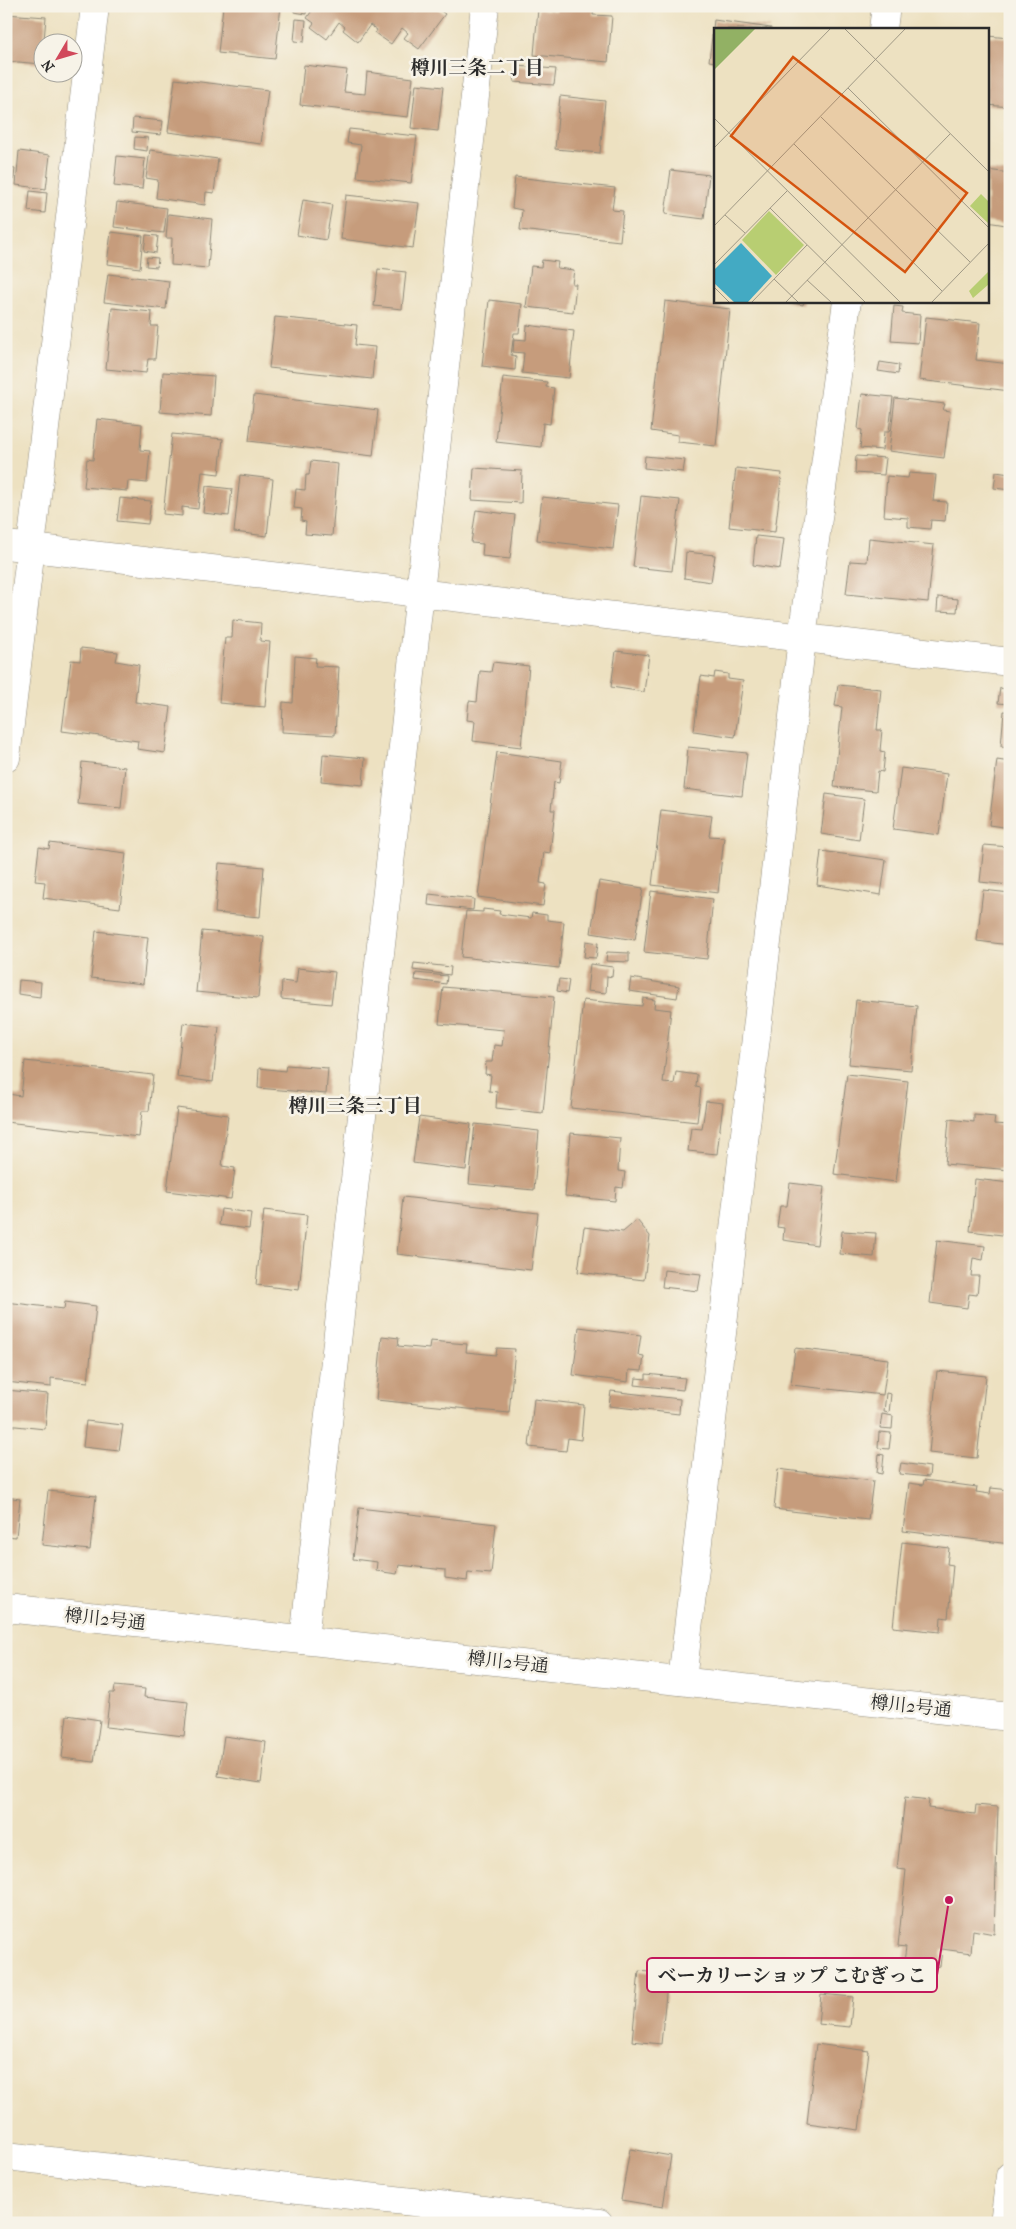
<svg xmlns="http://www.w3.org/2000/svg" width="1016" height="2229" font-family="'IM FELL French Canon','Noto Serif JP',serif">
<style>
.building{fill:#c69c7b}
.lines{fill:none;stroke-linecap:round;stroke-linejoin:round}
.minor-casing{stroke:#8c8676;stroke-width:29}
.tertiary-casing{stroke:#8c8676;stroke-width:29}
.minor{stroke:#fff;stroke-width:28}
.tertiary{stroke:#fff;stroke-width:28}
.labels{text-anchor:middle;stroke-width:5;stroke-linejoin:round;paint-order:stroke}
.street-label{font-size:18px;fill:#2b2b2b;stroke:#f7f3e8}
.neighbourhood-label{font-size:19px;font-weight:bold;fill:#2b2b2b;stroke:#f7f3e8}
.inset-road{fill:none;stroke:#9f9885;stroke-width:1}
.view{fill:#d5540f;fill-opacity:0.15;stroke:#d5540f;stroke-width:2.5}
.inset-edge{fill:none;stroke:#2b2b2b;stroke-width:2.5}
.leader{fill:none;stroke:#c2185b;stroke-width:2}
.callout-dot{fill:#c2185b;stroke:#f7f3e8;stroke-width:2}
.callout{fill:#f7f3e8;stroke:#c2185b;stroke-width:2}
.callout-label{font-size:19px;text-anchor:middle;font-weight:bold;fill:#2b2b2b}
</style>
<rect width="100%" height="100%" fill="#f7f3e8"/>
<filter id="ink" filterUnits="userSpaceOnUse"><feTurbulence type="fractalNoise" baseFrequency=".02" numOctaves="2"/><feDisplacementMap in="SourceGraphic" scale="10" xChannelSelector="R" yChannelSelector="G"/><feConvolveMatrix kernelMatrix="1 2 1 2 8 2 1 2 1" color-interpolation-filters="sRGB"/></filter>
<filter id="wash" filterUnits="userSpaceOnUse"><feTurbulence type="fractalNoise" baseFrequency=".0096" numOctaves="4" result="noise"/><feDisplacementMap in="SourceGraphic" scale="20" xChannelSelector="R" yChannelSelector="G"/><feGaussianBlur stdDeviation="1.12" result="paint"/><feColorMatrix in="noise" values="0 0 0 0 0 0 0 0 0 0 0 0 0 0 0 0 0 1.4 0 .05"/><feComposite in="paint" operator="in"/></filter>
<g filter="url(#wash)">
<rect width="100%" height="100%" fill="#ede1c1"/>
<g id="blocks">
<!-- building -->
<path class="building" d="M223,6H281L275,59L218,53Z
M295,6H307L306,14L294,12Z
M315,6H405L413,12L417,6H434L445,14L419,49L404,38L408,33L402,28L391,44L375,33L377,30L370,25L358,42L343,30L345,27L339,22L327,39L311,27L314,23L307,18Z
M557,6L594,8L593,15L612,16L608,62L534,55L538,9L556,11Z
M6,14L46,17L42,64L6,61Z
M296,19L306,20L304,42L294,41Z
M714,20L771,28V29H715V62L709,61Z
M987,36L1010,38V107L987,105Z
M304,65L347,70L344,92L365,94L367,72L413,78L408,117L300,105Z
M516,66L556,69L554,85L514,82Z
M175,79L268,90L261,144L168,132Z
M416,84L443,87L438,131L411,128Z
M560,96L605,101L600,153L555,149Z
M133,118L163,121L161,135L132,132Z
M349,129L417,136L411,183L357,177L361,145L347,143Z
M135,137L148,138L147,151L134,149Z
M150,150L218,159L214,193L206,192L205,205L156,198L158,180L146,178Z
M19,151L50,155L46,189L16,185Z
M117,156L145,159L142,189L114,186Z
M6,168L15,169L13,185L6,184Z
M671,170L709,175L704,219L665,214Z
M987,170L1010,173V196L1006,225L987,222Z
M515,177L615,188L612,210L623,211L620,241L520,230L522,210L512,208Z
M30,191L47,193L45,213L28,211Z
M346,195L419,203L413,248L341,239Z
M303,200L332,205L326,240L297,235Z
M117,202L167,208L164,233L114,227Z
M168,214L212,219L208,268L171,265L172,238H166Z
M111,232L143,236L140,268L107,264Z
M146,235L158,236L156,253L144,251Z
M147,257L158,258L157,267L146,266Z
M542,260L558,262L557,268L574,270L572,284H576L573,312L526,307L531,266L541,267Z
M378,269L406,272L402,309L374,306Z
M108,274L169,281L166,309L104,302Z
M489,300L522,304L519,333H514L511,355L516,356L515,370L482,366Z
M665,301L730,309L716,446L678,442V435L651,431Z
M784,301H804L803,305Z
M894,306L903,307L902,313L920,315L918,343L891,341Z
M112,308L152,312L151,326H158L155,359H148L146,373L106,369Z
M275,317L357,325L355,345L375,347L372,379L269,368Z
M926,317L980,323L976,360L1010,364V391L919,380Z
M527,325L574,331L569,378L522,373L524,353L513,352L514,339L526,340Z
M880,362L899,365L898,374L878,371Z
M163,372L214,376L211,416L160,412Z
M503,377L547,382L546,387L554,388L550,424L543,423L541,447L496,442Z
M862,394L893,397L889,432H884L882,450L860,448L862,430L858,429Z
M254,395L378,410L373,456L249,441Z
M895,398L945,404L943,410L950,411L944,458L889,451Z
M97,419L142,424L140,450L150,451L147,483L128,481L127,491L84,487L87,459L93,460Z
M172,434L223,439L219,474L202,472L198,509L182,507V516L163,514Z
M645,456L685,460L683,472L644,468Z
M856,456L886,458L884,475L855,473Z
M311,461L338,464L332,536L305,534L306,522L301,521L302,509L294,508L296,489L305,490L306,475H309Z
M474,468L522,471L521,503L472,500Z
M736,468L782,473L775,532L729,527Z
M996,472L1010,474V490L994,488Z
M909,473L936,475L933,501L947,502L945,521L931,520L930,529L908,527V518L884,516L887,476L908,478Z
M240,475L273,479L267,536L234,532Z
M206,486L232,489L229,516L203,513Z
M641,496L680,500L672,571L633,567Z
M542,497L618,505L613,549L537,540Z
M120,498L151,501L148,524L117,521Z
M476,510L515,515L510,559L482,556L483,544L471,543Z
M756,536L784,539L780,569L753,565Z
M869,538L934,545L928,602L846,594L850,561L867,562Z
M686,552L715,555L711,582L684,578Z
M938,597L958,599L957,612L937,611Z
M233,620L261,623L260,641L270,642L265,707L219,703L225,638H232Z
M81,648L118,652L116,661L139,665L135,702L171,707L165,753L137,749L138,741L62,731L71,660L80,661Z
M616,651L649,655L644,692L611,687Z
M295,656L316,658L315,666L339,667L335,735L282,732L283,702L293,703Z
M493,662L529,666L521,747L473,741L475,721L467,720L469,701L477,702L480,671L491,672Z
M715,672L728,674V679L743,681L735,737L694,731L701,676L714,678Z
M838,685L881,689L877,730H882L880,751L885,752L883,772L878,771L876,791L834,787L842,707L835,706Z
M1000,688L1010,690V704L998,703Z
M1004,711L1010,712V747L1001,746Z
M688,747L747,753L742,796L684,789Z
M497,752L562,761L559,783L554,782L551,810H555L550,853L544,852L540,883L546,884L543,906L478,897Z
M323,754L365,758L363,785L321,781Z
M997,760L1010,762V828L989,825Z
M82,762L125,767L121,808L78,804Z
M901,768L947,774L939,835L893,829Z
M826,794L864,799L859,840L821,834Z
M661,810L712,816L709,836L724,837L718,893L652,885Z
M50,843L126,853L120,908L43,898L45,882L35,881L39,847L49,849Z
M984,845L1010,847V885L980,882Z
M821,851L886,860L881,895L817,885Z
M219,863L264,867L260,917L215,913Z
M599,881L643,888L635,940L591,933Z
M983,890L1010,893V945L977,941Z
M651,891L713,899L707,959L644,952Z
M429,894L474,899L473,910L428,905Z
M483,909L500,911L499,914L531,918L532,913L547,915V920L564,922L559,968L461,957L466,911L483,912Z
M96,931L148,937L143,984L91,978Z
M202,931L264,937L258,998L196,992Z
M586,941L598,943L596,958L584,957Z
M607,952L629,953V962L606,961Z
M414,963L451,967L450,975L413,970Z
M590,964L613,967L612,977L607,976L606,993L587,991Z
M298,968L335,972L331,1004L281,999L282,981L296,983Z
M416,973L447,976L446,984L415,980Z
M631,978L679,986L677,998L629,991Z
M559,979L569,980L567,993L557,991Z
M19,980L41,982L40,997L18,994Z
M443,987L554,997L543,1113L496,1108L497,1092L489,1091L491,1075L485,1074L486,1062H492L494,1045L502,1046L504,1030L439,1024Z
M643,998L655,1000L654,1008L671,1010L663,1083L674,1084L676,1072L697,1075L696,1087L701,1088L697,1122L571,1108L583,1000L642,1006Z
M856,1000L917,1006L911,1070L849,1064Z
M183,1023L219,1027L213,1082L177,1077Z
M25,1061L153,1075L149,1111H142L139,1137L6,1122L8,1094L21,1096Z
M286,1065L328,1068L326,1094L258,1088L259,1068L285,1071Z
M847,1074L908,1081L896,1182L834,1174Z
M706,1101L723,1103L717,1154L688,1151L691,1128L702,1129Z
M177,1108L228,1115L222,1166L235,1168L231,1199L167,1191Z
M974,1115L995,1117L994,1124L1010,1125L1008,1152L1010,1153V1170L945,1164L949,1119L974,1122Z
M419,1117L471,1124L466,1170L413,1163Z
M475,1124L539,1131L534,1190L469,1184Z
M571,1133L620,1138L618,1171L625,1172L623,1188L616,1187L615,1201L565,1196Z
M975,1179L1010,1183V1236L970,1231Z
M790,1183L824,1187L817,1245L783,1240L784,1228L777,1227L780,1206H787Z
M403,1197L538,1213L531,1270L397,1254Z
M221,1209L251,1213L249,1229L219,1225Z
M264,1210L307,1215L299,1290L256,1285Z
M637,1220L650,1236L644,1280L578,1272L584,1227L623,1232Z
M842,1231L876,1233L874,1257L840,1254Z
M937,1240L985,1246L983,1260L973,1258L971,1276H979L977,1295L969,1294L967,1308L930,1303Z
M664,1270L701,1274L698,1291L662,1287Z
M6,1302L64,1309L65,1302L96,1306L88,1382L51,1378V1387L6,1382Z
M579,1327L641,1335L638,1355L644,1356L642,1371L629,1370L628,1382L573,1375Z
M382,1336L399,1338L398,1346L429,1349L430,1341L467,1344L466,1352L496,1355L497,1348L515,1349L509,1413L376,1400Z
M795,1348L888,1359L883,1395L791,1385Z
M937,1371L986,1376L977,1458L929,1453Z
M646,1374L685,1378L683,1390L635,1385L636,1378L646,1379Z
M6,1390L48,1394L45,1429L6,1425Z
M611,1391L680,1399L679,1414L609,1406Z
M886,1393L891,1394L889,1413L884,1412Z
M534,1399L584,1405L581,1440L568,1438L566,1451L529,1447Z
M882,1414L893,1416L892,1429L880,1428Z
M86,1421L123,1425L119,1451L83,1447Z
M879,1432L891,1433L889,1449L878,1448Z
M879,1454L884,1455L882,1474L877,1473Z
M901,1463L930,1467L929,1477L899,1474Z
M778,1469L873,1481L868,1520L774,1509Z
M924,1480L977,1487L976,1492L990,1494L991,1488L1010,1490V1544L903,1531L909,1483L923,1485Z
M48,1491L96,1496L90,1550L42,1545Z
M6,1497L20,1499L16,1537L6,1536Z
M359,1508L496,1524L491,1574L468,1572L467,1581L445,1578V1570L399,1565L397,1574L376,1571L377,1562L353,1559Z
M902,1542L949,1548L947,1564L953,1565L948,1618L941,1617L940,1632L893,1627Z
M115,1686L145,1689L144,1697L188,1702L184,1736L106,1727L110,1693H114Z
M67,1715L100,1720L94,1762L62,1758Z
M224,1736L266,1742L261,1783L218,1776Z
M905,1797L929,1800L928,1808L975,1814L976,1805L998,1807L994,1934L973,1930L971,1953L942,1949L940,1966L935,1967L904,1962L906,1947L898,1946L906,1870L897,1869Z
M639,1971L668,1974L661,2044L632,2041Z
M821,1994L853,1997L850,2027L818,2024Z
M816,2044L869,2051L859,2130L807,2123Z
M630,2149L671,2156L663,2207L621,2200Z"/>
</g>
</g>
<g filter="url(#ink)">
<use href="#blocks" fill-opacity="0" stroke="#8c8676" stroke-width="1"/>
<g class="lines">
<defs>
<path id="minor" d="M883,29L886,6
M6,545L1010,662
M6,758L95,6
M304,1640L485,6
M682,1681L802,638L847,301
M6,2156L599,2223
M1004,2223L1010,2176"/>
<path id="tertiary" d="M6,1608L1010,1717"/>
</defs>
<!-- minor casing -->
<use href="#minor" class="minor-casing"/>
<!-- tertiary casing -->
<use href="#tertiary" class="tertiary-casing"/>
<!-- minor -->
<use href="#minor" class="minor"/>
<!-- tertiary -->
<use href="#tertiary" class="tertiary"/>
</g>
</g>
<g class="labels">
<!-- street labels -->
<g class="street-label">
<text transform="translate(105 1619) rotate(6)" y="6">樽川2号通</text>
<text transform="translate(508 1662) rotate(6)" y="6">樽川2号通</text>
<text transform="translate(911 1706) rotate(6)" y="6">樽川2号通</text>
</g>
<!-- neighbourhood labels -->
<g class="neighbourhood-label">
<text x="477" y="74">樽川三条二丁目</text>
<text x="355" y="1112">樽川三条三丁目</text>
</g>
</g>
<!-- overview -->
<g transform="translate(714 28)">
<rect width="275" height="275" fill="#ede1c1"/>
<path d="M267,166L275,174V196L256,178ZM55,183L90,217L62,247L28,212ZM275,243V256L259,270L255,263Z" fill="#b8ce72"/>
<path d="M0,0H42L0,42Z" fill="#92b164"/>
<path d="M27,215L58,248L33,275H21L0,255V242Z" fill="#43aac3"/>
<path class="inset-road" d="M130,0L275,144M134,60L275,200M107,89L256,234M0,90L187,275M80,116L228,263M0,120L117,0M56,180L152,275M11,187L31,205M0,198L192,0M0,237L73,163M60,251L85,275M93,252L118,275M0,259L16,275M37,275L93,217M71,275L236,106M217,275L275,215"/>
<path class="view" d="M79,29L253,165L191,244L17,108Z"/>
<rect width="275" height="275" class="inset-edge"/>
</g>
<!-- callouts -->
<path class="leader" d="M949 1900L937 1975"/>
<circle class="callout-dot" cx="949" cy="1900" r="5"/>
<rect class="callout" x="647" y="1958" width="290" height="34" rx="5"/>
<g class="callout-label">
<text x="792" y="1982">ベーカリーショップ こむぎっこ</text>
</g>
<!-- margin -->
<rect width="1016" height="2229" fill="none" stroke="#f7f3e8" stroke-width="25"/>
<!-- north arrow -->
<g transform="translate(58 58) rotate(232)"><circle r="24" fill="#f7f3e8" stroke="#a5a39c"/>
<path d="M0-4L9 19L0 12L-9 19Z" fill="#d1495b"/>
<text y="-8" font-size="14" font-weight="bold" text-anchor="middle" fill="#2b2b2b">N</text>
</g>
</svg>
